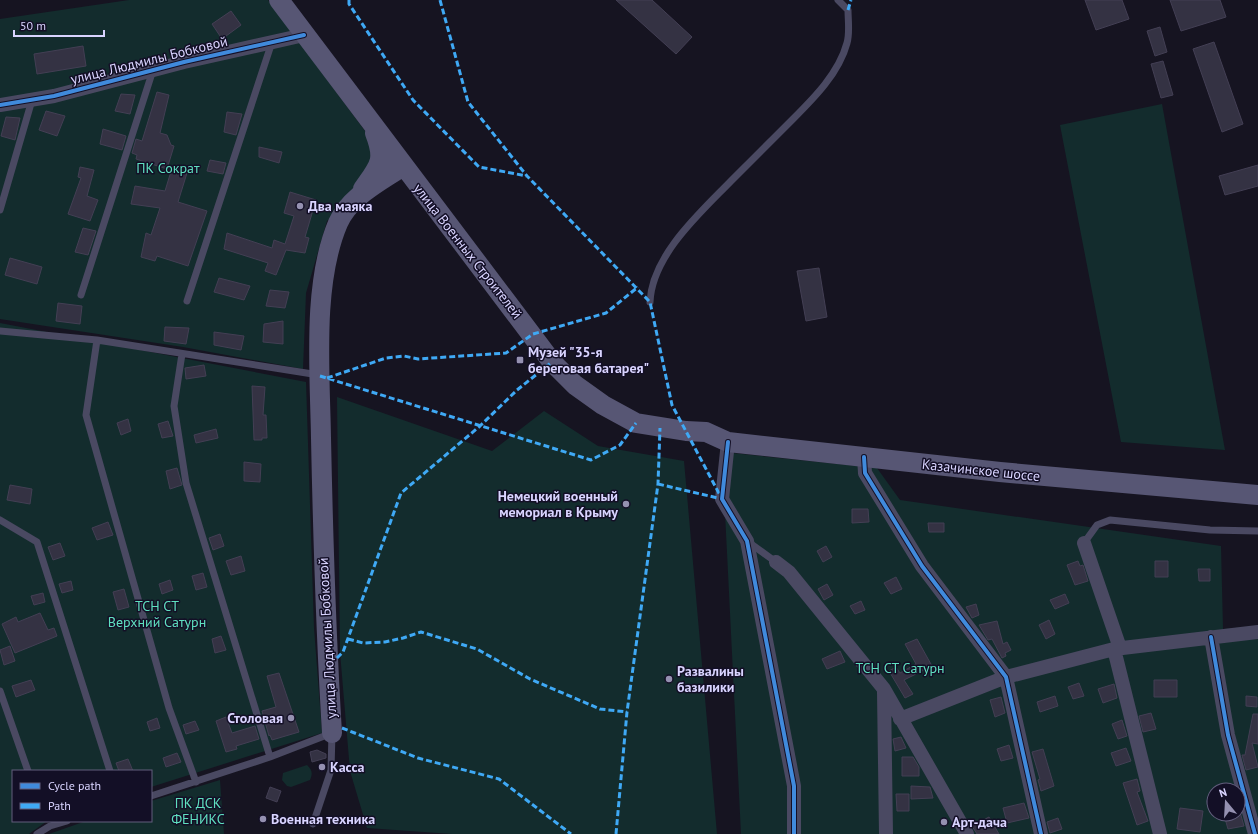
<svg xmlns="http://www.w3.org/2000/svg" width="1258" height="834" font-family="'PT Sans',sans-serif">
<style>
.green{fill:#132c2d;fill-rule:evenodd}
.building{fill:#343243;stroke:#433f54}
.lines{fill:none;stroke-linecap:round;stroke-linejoin:round}
.lane{stroke:#4a4962;stroke-width:7}
.street{stroke:#4a4962;stroke-width:14}
.secondary{stroke:#575674;stroke-width:20}
.quiet{stroke:#3fa9f5;stroke-width:3;stroke-dasharray:6 3;stroke-linecap:butt}
.cycleway-casing{stroke:#130f26;stroke-width:6}
.cycleway{stroke:#408adc;stroke-width:4}
.poi-dot{fill:#9591b1;stroke:#130f26;stroke-width:1.5}
.labels{text-anchor:middle;stroke-width:3;stroke-linejoin:round;paint-order:stroke}
.street-label{font-size:14px;fill:#d9d4ff;stroke:#130f26}
.park-label{font-size:14px;fill:#5fe0c0;stroke:#130f26}
.poi-label{font-size:14px;font-weight:bold;fill:#d9d4ff;stroke:#130f26;text-anchor:start}
</style>
<rect width="100%" height="100%" fill="#161421"/>
<!-- green -->
<path class="green" d="M129,0H268L391,166L363,184L327,221L306,293L303,369L183,347L0,319V19Z
M1162,104L1225,450L1121,442L1060,125Z
M0,323L306,382L314,628L322,733L151,787V771H13V821H47L29,834H0Z
M337,397L492,451L544,411L598,446L684,461L717,834H452L367,828L350,771L340,652Z
M722,452L877,468L900,500L1221,546L1223,629L1258,626V834H741ZM1214,790H1238V814H1214Z
M307,765C312,770 313,773 310,780L291,787L287,786L282,780L283,773Z
M220,780L224,834H49L86,821H151V801Z"/>
<!-- building -->
<path class="building" d="M616,0H652L692,37L676,54Z
M1085,0H1122L1129,19L1096,30Z
M1170,0H1220L1226,17L1181,31Z
M231,11L241,25L222,39L212,24Z
M1160,27L1167,52L1155,56L1147,31Z
M1214,42L1243,124L1222,132L1193,49Z
M83,46L86,66L37,74L34,54Z
M1163,61L1173,95L1161,98L1151,64Z
M157,92L169,95L160,133L167,135L171,145L174,146L167,169L136,159L137,155L132,153L136,139L142,141Z
M121,94L135,95L130,114L115,111Z
M46,111L65,116L57,136L39,130Z
M227,112L242,114L236,135L224,132Z
M6,117L20,118L15,140L1,136Z
M103,129L126,136L122,150L100,144Z
M259,147L282,152L279,163L259,157Z
M210,160L226,163L223,174L207,171Z
M1258,165V186L1225,195L1219,176Z
M80,167L94,170L87,196L98,200L90,221L68,214L81,178L78,177Z
M172,168L187,173L178,202L207,211L188,266L157,256L155,261L141,257L146,233L151,235L160,208L131,204L135,186L165,191Z
M290,192L316,200L305,237L309,238L305,253L286,250L276,275L265,271L268,263L224,249L227,233L272,248L274,240L285,244L294,216L284,213Z
M83,228L96,231L88,255L75,252Z
M10,258L42,267L37,284L5,275Z
M819,268L827,317L806,321L797,271Z
M219,278L250,286L244,300L214,292Z
M270,290L289,292L285,308L266,306Z
M58,303L82,306L80,324L56,321Z
M283,321V344L263,342L264,324Z
M165,327L189,328L186,344L164,341Z
M214,332L244,336L241,350L214,345Z
M204,365L206,376L186,379L185,368Z
M252,386L265,387L263,415H266L267,438H262V440H254Z
M128,419L131,431L121,435L117,423Z
M168,421L173,436L162,438L158,424Z
M216,429L218,438L196,443L194,435Z
M244,462L261,464L260,482L244,481Z
M177,468L182,485L170,489L166,471Z
M10,485L32,489L30,504L7,500Z
M852,509H868L869,522L852,523Z
M108,522L113,535L97,540L92,528Z
M928,523H944V532H929Z
M220,534L224,546L213,550L209,538Z
M60,543L65,556L53,560L48,547Z
M826,546L832,557L823,562L817,551Z
M241,556L245,571L231,575L226,561Z
M1078,561L1080,566L1083,565L1088,581L1075,585L1067,565Z
M1155,561H1168V577H1155Z
M1198,569H1210V581H1199Z
M203,573L207,587L196,590L192,576Z
M896,577L902,589L891,594L884,583Z
M170,580L173,590L162,594L159,584Z
M71,581L73,590L62,593L59,584Z
M827,584L833,595L824,600L818,589Z
M124,589L129,607L118,610L113,592Z
M43,593L45,602L34,605L31,596Z
M1065,594L1069,603L1055,609L1050,600Z
M861,601L865,610L855,614L850,606Z
M976,604L979,615L972,618L966,607Z
M40,613L48,630L54,628L57,636L15,653L2,624L16,617L18,622Z
M1049,620L1055,634L1046,639L1039,625Z
M997,621L1003,644L1007,642L1011,650L1005,653L1006,656L1002,658L992,639L988,640L979,625Z
M221,636L226,650L215,653L212,639Z
M917,639L932,666L904,680L913,694L905,698L889,671L896,667L900,673L916,664L905,644Z
M10,646L15,661L4,665L0,650Z
M840,651L845,662L827,669L822,659Z
M279,673L299,732L272,740L270,735L269,736L262,711L276,707L267,676Z
M31,680L35,690L16,697L12,686Z
M1154,680H1177V697H1154Z
M1079,683L1084,696L1073,699L1068,687Z
M1114,684L1117,698L1103,703L1098,689Z
M1055,696L1058,706L1040,712L1037,702Z
M1246,696L1257,697V707L1246,706Z
M1001,697L1005,713L995,717L990,700Z
M1151,713L1156,729L1143,732L1139,716Z
M1253,714H1258V744L1252,743L1258,767L1246,770L1242,755H1245Z
M226,717L232,733L255,726L259,739L236,746L237,749L226,752L216,721Z
M157,718L160,728L150,731L147,722Z
M1122,720L1127,736L1118,739L1112,724Z
M195,721L199,730L186,734L183,725Z
M901,737L906,748L895,751L893,739Z
M1009,745L1013,758L1001,761L997,749Z
M1126,748L1131,761L1116,766L1111,753Z
M1043,749L1054,786L1041,791L1038,780L1040,779L1032,752Z
M317,750L326,754V758L312,762L310,752Z
M177,753L181,762L166,767L163,758Z
M902,757H913L919,767V776H902Z
M128,759L133,771H119L116,763Z
M1137,779L1140,791L1137,792L1148,821L1137,825L1123,783Z
M911,786L930,787L933,798L911,799Z
M270,787L281,791L277,802L266,798Z
M896,794H909V811H897Z
M1024,803L1029,818L1007,823L1003,808Z
M1180,808L1203,811L1200,832L1177,829Z
M1238,812H1240L1244,826L1228,829L1224,815L1238,814Z
M989,817L999,834H977L972,826Z
M1058,818L1062,829L1050,833L1047,822Z"/>
<g class="lines">
<!-- lane -->
<path class="lane" d="M0,210L32,100
M81,295L153,70
M187,301L272,42
M650,302C652,255 701,212 731,181C752,160 772,140 793,119C814,98 839,73 847,43C850,33 848,20 848,10L838,0
M0,331L97,340L319,375
M97,340L86,415L169,708L196,782
M182,354L174,406L186,483L270,757
M0,520L37,542L110,771
M747,541L776,562
M1084,543L1097,525L1110,520L1210,530L1258,531
M0,691L28,771
M151,796L270,757L332,733L331,770L313,824
M37,834L50,826L67,821"/>
<!-- street -->
<path class="street" d="M0,105L54,96L184,62L304,35
M728,442L722,499L747,541L794,786V834
M864,457L865,473L922,566L1006,677L1041,834
M1084,543L1120,648
M776,562L789,572L884,689L967,834
M1211,637L1228,735L1255,834
M1114,649L1160,834
M884,692L886,834
M900,719L1006,677L1114,649L1258,632"/>
<!-- secondary -->
<path class="secondary" d="M279,0L552,362L575,385L603,405L636,423L686,431L706,432L728,442L1000,472L1258,495
M363,189C379,166 386,161 375,133
M332,733C326,635 323,537 321,438C320,372 312,284 338,223C350,196 380,182 403,166"/>
<!-- quiet -->
<path class="quiet" d="M349,0V4L413,100L479,167L527,176
M440,0L468,102L527,176L650,302L672,405L722,499L658,484
M848,10L851,0
M320,376L591,460L620,445L636,423
M327,378L386,358L404,356L418,359L506,353L533,334L606,313L638,287
M348,639L363,643L385,642L403,638L421,632L477,649L530,679L600,709L627,712
M337,658L343,652L401,493L480,426L517,390L552,362
M342,728L418,758L499,779L571,834
M616,834L627,712L658,484L660,428"/>
<defs>
<path id="cycleway" d="M0,105L54,96L184,62L304,35
M728,442L722,499L747,541L794,786V834
M864,457L865,473L922,566L1006,677L1041,834
M1211,637L1228,735L1255,834"/>
</defs>
<!-- cycleway casing -->
<use href="#cycleway" class="cycleway-casing"/>
<!-- cycleway -->
<use href="#cycleway" class="cycleway"/>
</g>
<!-- markers -->
<g class="poi-dot">
<circle cx="300" cy="206" r="4"/>
<rect x="516" y="356" width="8" height="8" rx="2"/>
<circle cx="626" cy="504" r="4"/>
<circle cx="669" cy="679" r="4"/>
<circle cx="291" cy="718" r="4"/>
<circle cx="322" cy="767" r="4"/>
<circle cx="263" cy="819" r="4"/>
<circle cx="944" cy="822" r="4"/>
</g>
<g class="labels">
<!-- street labels -->
<g class="street-label">
<text transform="translate(149 60) rotate(-14)" y="5">улица Людмилы Бобковой</text>
<text transform="translate(468 251) rotate(52)" y="5">улица Военных Строителей</text>
<text transform="translate(981 470) rotate(6)" y="5">Казачинское шоссе</text>
<text transform="translate(327 638) rotate(-93)" y="5">улица Людмилы Бобковой</text>
</g>
<!-- park labels -->
<g class="park-label">
<text x="168" y="173">ПК Сократ</text>
<text x="157" y="611">ТСН СТ<tspan x="157" dy="16">Верхний Сатурн</tspan></text>
<text x="900" y="673">ТСН СТ Сатурн</text>
<text x="198" y="808">ПК ДСК<tspan x="198" dy="16">ФЕНИКС</tspan></text>
</g>
<!-- poi labels -->
<g class="poi-label">
<text x="308" y="211">Два маяка</text>
<text x="528" y="357">Музей "35-я<tspan x="528" dy="16">береговая батарея"</tspan></text>
<text x="618" y="501" text-anchor="end">Немецкий военный<tspan x="618" dy="16">мемориал в Крыму</tspan></text>
<text x="677" y="676">Развалины<tspan x="677" dy="16">базилики</tspan></text>
<text x="283" y="723" text-anchor="end">Столовая</text>
<text x="330" y="772">Касса</text>
<text x="271" y="824">Военная техника</text>
<text x="952" y="827">Арт-дача</text>
</g>
</g>
<!-- legend -->
<rect x="12" y="770" width="140" height="52" fill="#130f26" stroke="#625e7d"/>
<rect x="20" y="783" width="20" height="6" fill="#408adc" stroke="#625e7d"/>
<text x="48" y="790" font-size="12" fill="#d9d4ff">Cycle path</text>
<rect x="20" y="803" width="20" height="6" fill="#3fa9f5" stroke="#625e7d"/>
<text x="48" y="810" font-size="12" fill="#d9d4ff">Path</text>
<!-- north arrow -->
<g transform="translate(1226 802) rotate(342)"><circle r="19" fill="#130f26" stroke="#625e7d"/>
<path d="M0-3L7 15L0 10L-7 15Z" fill="#9591b1"/>
<text y="-6" font-size="11" font-weight="bold" text-anchor="middle" fill="#d9d4ff">N</text>
</g>
<!-- scale -->
<path d="M14 30v6h90v-6" fill="none" stroke="#d9d4ff" stroke-width="2"/>
<text x="20" y="30" font-size="12" fill="#d9d4ff" stroke="#130f26" stroke-width="3" paint-order="stroke">50 m</text>
</svg>
